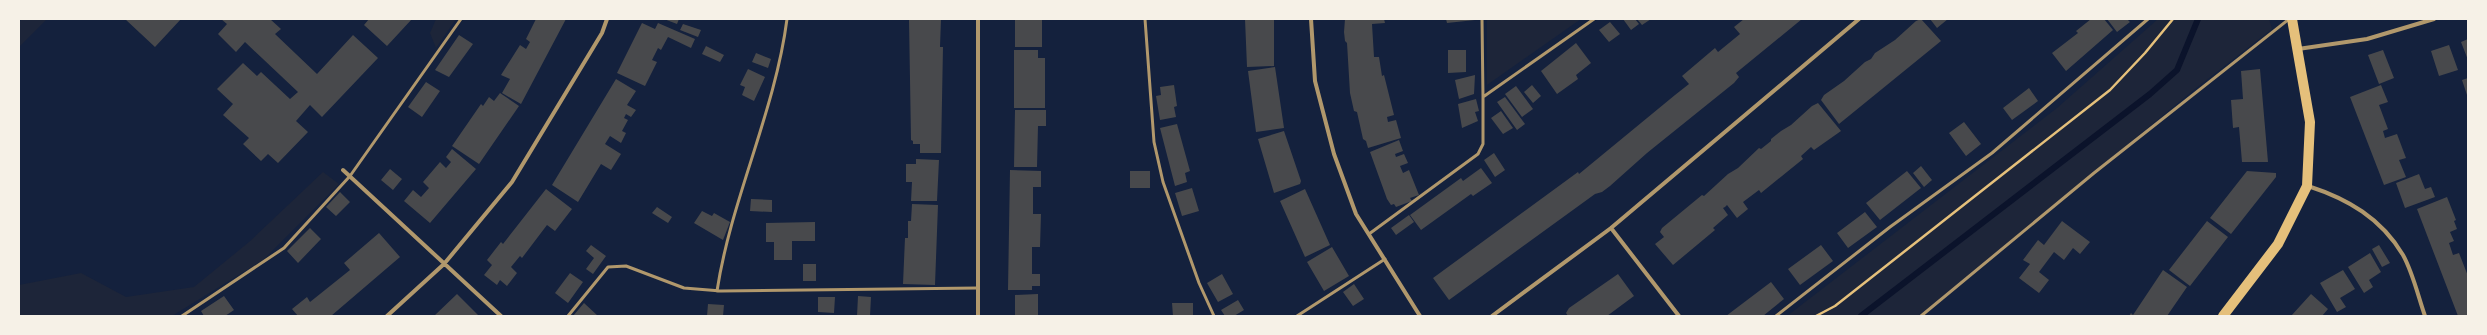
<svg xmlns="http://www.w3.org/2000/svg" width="2487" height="335" font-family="'Alegreya Sans',sans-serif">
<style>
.green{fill:#1d2539}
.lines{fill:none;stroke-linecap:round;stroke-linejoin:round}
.stream{stroke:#0b132b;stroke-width:6}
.building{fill:#48494c}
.path{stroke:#e5c07b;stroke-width:2.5}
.service{stroke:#b1986c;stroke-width:3}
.minor{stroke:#b1986c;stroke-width:4}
.primary{stroke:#e5c07b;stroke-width:10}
</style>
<rect width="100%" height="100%" fill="#14213d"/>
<!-- green -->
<path class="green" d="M22,19H47L19,47V22Z
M436,19H456L436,48L430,33Z
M1487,19H1581L1487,85Z
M2158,19H2269L2272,29L2195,89L1919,316H1787L2057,108Z
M323,172L339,184L263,260L172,316H19V285L81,273L126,297L194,287L249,242Z"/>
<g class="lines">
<!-- stream -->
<path class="stream" d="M1861,316L2150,94L2177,70L2198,19"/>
</g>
<!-- building -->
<path class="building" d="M125,19H181L155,47Z
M221,19H270L281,29L275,34L317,74L353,35L378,58L322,117L310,105L296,121L308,132L278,163L268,154L261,161L243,144L249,138L223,115L233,104L217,89L243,63L257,76L261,72L290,99L298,92L245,42L236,52L218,34L227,24Z
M369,19H412L387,46L364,25Z
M536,19H566L521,104L502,93L510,79L501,75L520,45L526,49L530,42L526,39Z
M664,19H679L677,24Z
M909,19H941L940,47H943L941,153H920V144H913V141L911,140Z
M1015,19H1042V47H1015Z
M1245,19H1274V66L1247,67Z
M1345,19H1384L1385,23L1372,24L1374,57H1379L1382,76L1384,75L1394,115L1387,117L1388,122L1396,120L1401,138L1368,148L1366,141L1363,139L1357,112L1354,111L1350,93L1347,43L1345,41L1344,32Z
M1446,19H1475V20L1447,23Z
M1623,19H1635L1639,24L1631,30Z
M1637,19H1651L1642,25Z
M1744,19H1802L1736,73L1739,77L1734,83L1647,153L1610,186L1602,192L1595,194L1449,300L1433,278L1578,172L1579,174L1675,95L1689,84L1682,76L1715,48L1718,52L1740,34L1734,27Z
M1921,19L1941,41L1839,124L1821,100L1824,95L1844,81L1865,62L1871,59L1875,53L1895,40L1916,21Z
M1930,19H1948L1937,28Z
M2091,19H2104L2113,30L2066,71L2052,53L2078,33L2076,31Z
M2107,19H2127L2130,22L2117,32Z
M1610,22L1620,34L1609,42L1599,30Z
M642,23L655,29L658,23L695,39L691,48L668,37L661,50L658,48L652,60L657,62L645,86L617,73Z
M683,24L701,30L698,37L680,30Z
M459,35L473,44L449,77L435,70Z
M2468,39V60L2461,42Z
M1576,43L1591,63L1576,75L1578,79L1557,94L1541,71Z
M2449,45L2458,70L2439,76L2431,51Z
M706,46L724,55L720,62L702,54Z
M1014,50H1038V58H1045V108H1014Z
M1448,50H1466V72L1448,73Z
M2383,50L2394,78L2379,84L2368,55Z
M756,53L771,59L768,68L752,62Z
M1275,67L1284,128L1256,132L1248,71Z
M748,69L765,77L754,101L742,95L745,87L740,85Z
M2260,69L2268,162H2242L2239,127L2233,128L2231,100L2243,99L2241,71Z
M1475,75L1474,94L1459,99L1455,80Z
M2468,78V94L2467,95L2462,80Z
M616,79L636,91L627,105L636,110L631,117L626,114L624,118L628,120L622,131L626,133L621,143L610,136L605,144L621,154L611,170L601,164L578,202L552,185Z
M426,82L440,91L422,117L408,107Z
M1174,85L1177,106L1174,107L1176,117L1160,120L1156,96L1161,95L1160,87Z
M1532,85L1541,96L1533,103L1524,92Z
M2381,85L2388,102L2379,105L2388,129L2383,131L2385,138L2397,134L2406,158L2399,160L2406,177L2384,185L2350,97Z
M1516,86L1533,109L1522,117L1505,94Z
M2029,88L2038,101L2012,120L2003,108Z
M500,93L519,106L479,164L452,146L481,104L483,106L489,97L494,101Z
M1505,97L1525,124L1517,130L1497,102Z
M1476,99L1479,111L1475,112L1478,121L1462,128L1458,104Z
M1818,103L1841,131L1814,150L1811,147L1801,156L1803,159L1761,193L1759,190L1743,202L1748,209L1737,218L1727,205L1725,207L1723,208L1728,215L1713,228L1715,230L1673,265L1655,244L1664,237L1660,232L1662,228L1702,195L1704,196L1728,174L1738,168L1759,148L1761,149L1771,141V139L1781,131L1791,125L1812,106Z
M1015,110H1046V126H1038L1037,167H1014Z
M1501,111L1513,128L1503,134L1491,118Z
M1964,122L1981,144L1966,156L1949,133Z
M1177,124L1190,171L1185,173L1187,182L1175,186L1160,128Z
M1284,131L1301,181L1300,184L1274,193L1258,139Z
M1399,140L1403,151L1395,154L1396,157L1404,154L1408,163L1400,166L1403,173L1409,170L1419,195L1410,198L1412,201L1396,207L1394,204L1391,205L1387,199L1370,152Z
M452,149L476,169L430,223L404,201L413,190L421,197L429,188L423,182L440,162L446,168L451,162L446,157Z
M1494,153L1505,170L1495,177L1484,160Z
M916,159L939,160L937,201H911L912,182H906V164H916Z
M1921,166L1932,180L1924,187L1913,173Z
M1481,168L1492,183L1473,196L1471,194L1421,230L1410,215L1461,178L1463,181Z
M390,169L402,179L393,190L381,180Z
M1010,170L1041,171V187H1033V214H1041L1040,247H1032V274H1040V286H1032V290H1008Z
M1130,171H1150V188H1130Z
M1907,171L1921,188L1880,220L1866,203Z
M2247,171L2276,173V177L2231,234L2210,218Z
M2419,174L2425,189L2431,187L2435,197L2405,208L2396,183Z
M1192,188L1199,211L1182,216L1175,193Z
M546,189L572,209L555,231L547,225L522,258L520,256L511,267L517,273L507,286L500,280L497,285L484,275L492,265L487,260L501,242L503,244Z
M1305,189L1330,245L1305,257L1280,201Z
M340,192L350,202L336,216L326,207Z
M2447,197L2456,220L2454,221L2457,229L2450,232L2454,241L2449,243L2453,255L2459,253L2468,276V316H2458L2417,209Z
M751,199L772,200V212L750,211Z
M912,204L938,205L935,285L903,284L905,238H908V221H911Z
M657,207L672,217L668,223L652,213Z
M702,211L712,216L714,213L730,222L723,240L694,223Z
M1865,212L1877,227L1848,248L1837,233Z
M1409,215L1414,222L1396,235L1391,228Z
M2062,221L2090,242L2080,254L2073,248L2064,260L2054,252L2039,272L2049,280L2039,293L2019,278L2030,264L2023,260L2038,240L2044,245Z
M2207,221L2228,237L2190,286L2169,270Z
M815,222V241H792V260H774V242H766V223Z
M310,228L321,239L298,263L287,251Z
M379,233L400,257L331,316H298L292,309L307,297L310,302L350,270L344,263Z
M591,245L606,256L593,274L586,269L594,258L586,251Z
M1821,245L1833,261L1800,285L1788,269Z
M2379,245L2390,263L2382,267L2372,249Z
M1332,247L1349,276L1324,291L1307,262Z
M2370,253L2381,272L2369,280L2373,287L2364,293L2348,267Z
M803,264H816V281H803Z
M2163,270L2187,287L2167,316H2129L2131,313L2133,315Z
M2343,270L2355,289L2340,298L2346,307L2337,312L2320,283Z
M570,273L583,282L568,303L555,293Z
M1222,274L1233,294L1218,302L1207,283Z
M1618,274L1634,296L1607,316H1568L1566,313L1569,308Z
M1771,282L1784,299L1763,316H1726Z
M1354,284L1364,299L1353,306L1343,292Z
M457,294L479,316H434Z
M1038,294V316H1015V295Z
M2311,294L2328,309L2322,316H2291Z
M224,296L234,310L225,316H204L201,311Z
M858,296L871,297L870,316H857Z
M818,297H835L834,313L818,312Z
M1238,300L1244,310L1234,316H1225L1221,310Z
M584,303L598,316H573Z
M1172,303H1193V316H1173Z
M708,304L724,305L723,316H707Z"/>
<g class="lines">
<!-- path -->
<path class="path" d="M1816,316L1835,306L2110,90L2145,53L2173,19"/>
<!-- service -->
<path class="service" d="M1145,19L1154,142L1163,182L1199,283L1214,316
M1482,19L1483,97L1594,19
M1369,234L1478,154L1483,144V97
M717,291C731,199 775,112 787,19
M182,316L284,248L350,176L461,19
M568,316L608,267L626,266L684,288L721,291L978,288
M1297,316L1385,259
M1776,316L1890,227L1992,153L2148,19
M1921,316L2094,173L2289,19"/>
<!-- minor -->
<path class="minor" d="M978,19V316
M1311,19L1315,81L1334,154L1356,214L1420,316
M2298,49L2367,39L2434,19
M343,170L501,316
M2308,186C2348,199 2381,218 2403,255C2413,273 2418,296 2425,316
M1611,228L1679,316
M387,316L444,264L512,182L602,33L607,19
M1492,316L1611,228L1859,19"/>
<!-- primary -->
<path class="primary" d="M2223,316L2278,244L2307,186L2310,122L2292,19"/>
</g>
<!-- border -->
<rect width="2487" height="335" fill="none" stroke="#f6f1e7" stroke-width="40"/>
</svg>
